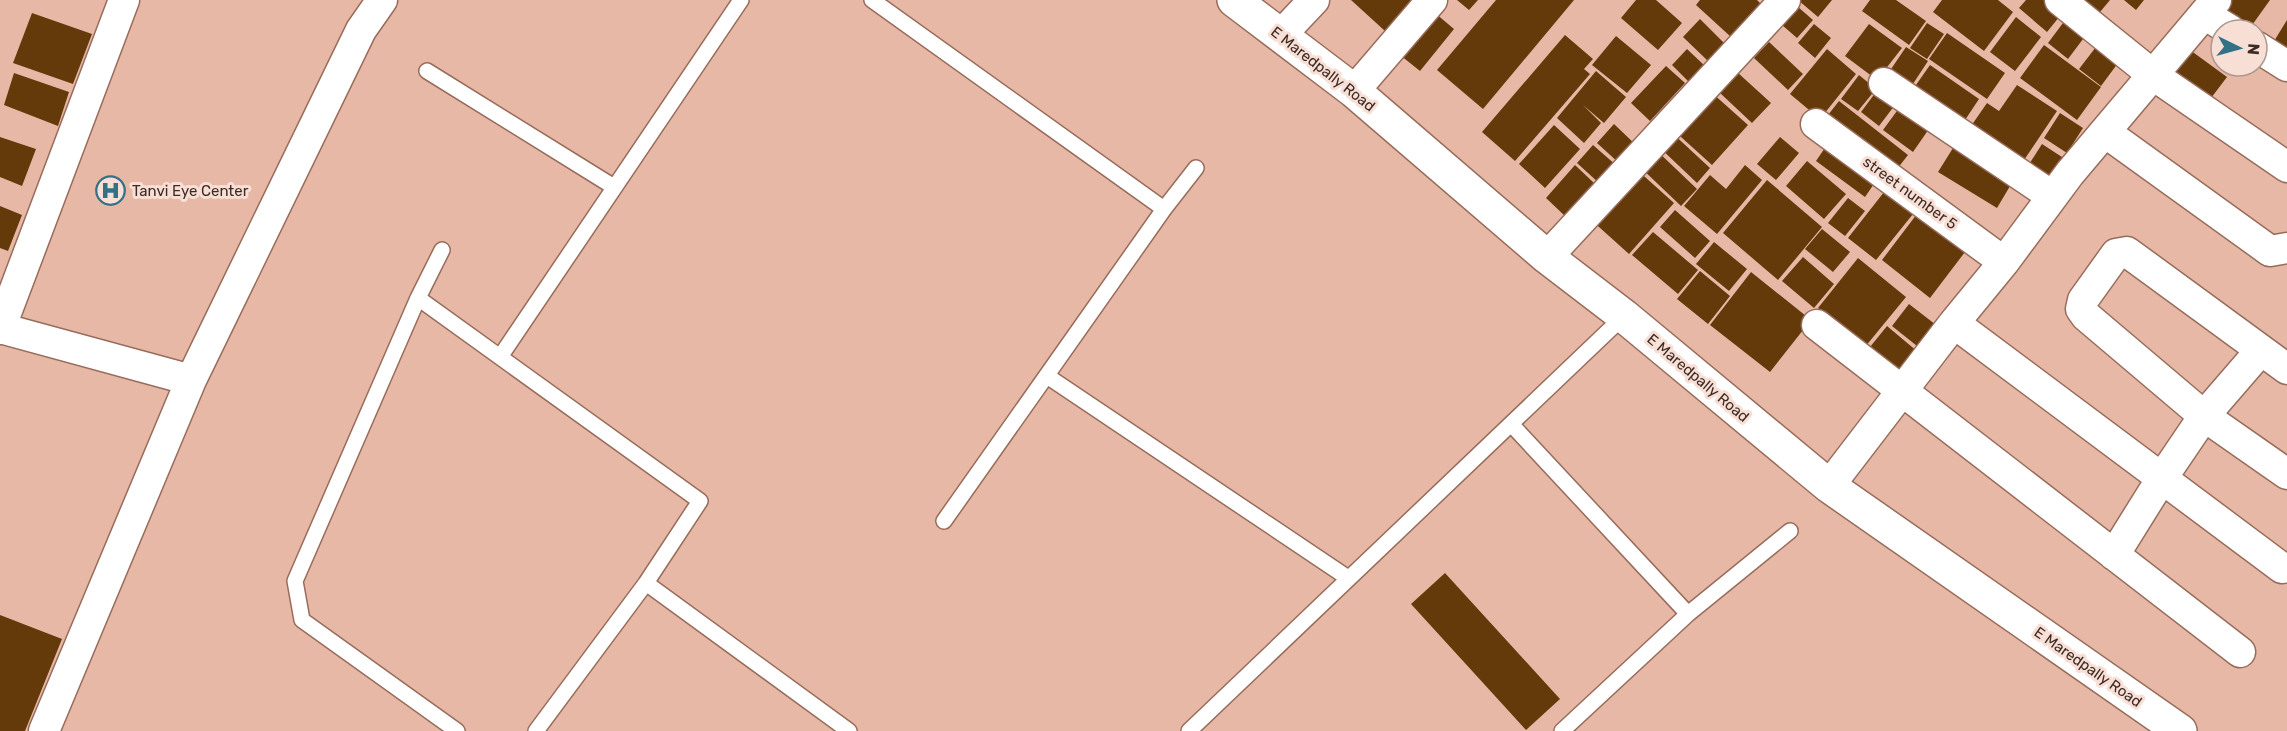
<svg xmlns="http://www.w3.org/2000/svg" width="2287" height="731" font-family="Rubik,sans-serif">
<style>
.building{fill:#643a0a}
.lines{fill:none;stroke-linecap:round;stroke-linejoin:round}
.service-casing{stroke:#986c5b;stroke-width:18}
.minor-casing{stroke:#986c5b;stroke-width:33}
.secondary-casing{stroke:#986c5b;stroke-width:36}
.service{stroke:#fff;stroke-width:15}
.minor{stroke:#fff;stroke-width:30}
.secondary{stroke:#fff;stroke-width:33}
.labels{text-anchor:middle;stroke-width:6;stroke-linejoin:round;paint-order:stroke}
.street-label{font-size:15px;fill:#3d2b23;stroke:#f8dfd6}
.poi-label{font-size:15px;fill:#3d2b23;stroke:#f8dfd6;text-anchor:start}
</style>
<rect width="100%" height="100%" fill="#e8b8a6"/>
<!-- building -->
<path class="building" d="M1351,0H1414L1385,31Z
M1457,0H1478L1469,10Z
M1496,0H1574L1483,109L1437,70Z
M1636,0H1656L1682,23L1658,50L1621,18Z
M1700,0H1757L1761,4L1731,37L1696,5Z
M1790,0L1813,20L1797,38L1774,18Z
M1798,0H1832L1818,17Z
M1870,0H1896L1926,21L1909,45L1862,11Z
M1942,0H1998L2013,12L1984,51L1933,12Z
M2026,0H2050L2064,11L2047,32L2019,8Z
M2063,0H2110L2090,24Z
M2124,0H2144L2136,10Z
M2228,0H2270L2250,28L2222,9Z
M32,13L92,34L73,84L13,63Z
M1435,13L1454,29L1420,71L1400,55Z
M2069,15L2089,31L2068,59L2048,43Z
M2016,17L2041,37L2015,71L1990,52Z
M1700,19L1724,43L1708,61L1683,37Z
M2287,20V63L2268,51Z
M1927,23L1944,34L1927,59L1910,48Z
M1814,24L1831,38L1815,58L1798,43Z
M1869,24L1902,48L1877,80L1845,56Z
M1947,33L2005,73L1987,99L1929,59Z
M1565,35L1593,59L1584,69L1590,74L1515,161L1482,132Z
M1616,36L1651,65L1627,93L1592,65Z
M1769,42L1803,74L1788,90L1754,58Z
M2099,43L2121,59L2101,86L2079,69Z
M2044,45L2101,87L2077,120L2020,78Z
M1906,47L1928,61L1909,90L1887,75Z
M1687,49L1706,67L1691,84L1672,65Z
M1827,49L1856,74L1820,119L1790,94Z
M2190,50L2227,77L2205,106L2169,79Z
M1930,65L1979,99L1961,126L1911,92Z
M1666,66L1685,83L1650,121L1631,103Z
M1596,71L1626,97L1604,123L1583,105L1601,123L1584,143L1557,118Z
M1737,72L1771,103L1752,123L1719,92Z
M14,73L69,92L58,126L4,105Z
M1859,75L1876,89L1858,111L1841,99Z
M2017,85L2057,111L2020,166L1969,129L1987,103L1999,111Z
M1879,88L1898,101L1879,126L1861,112Z
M1711,92L1748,125L1712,165L1670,127Z
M1839,101L1908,155L1890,178L1821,124Z
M1902,104L1931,126L1913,152L1883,130Z
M2060,113L2083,128L2067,153L2044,138Z
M1614,124L1637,146L1620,164L1597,143Z
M1554,125L1580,149L1545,188L1519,164Z
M1670,131L1710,168L1697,183L1657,145Z
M0,137L36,149L22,186L0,177Z
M1780,137L1799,153L1776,180L1757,164Z
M1831,139L1880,175L1865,197L1816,161Z
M1958,140L2016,176L1997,208L1938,172Z
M2042,144L2065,159L2048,184L2026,169Z
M1593,145L1617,166L1600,184L1577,163Z
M1654,148L1697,189L1681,206L1638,165Z
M1807,161L1846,194L1824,219L1786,186Z
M1575,165L1594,183L1565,216L1546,198Z
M1745,165L1762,180L1717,234L1684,206L1710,175L1726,189Z
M1635,168L1674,203L1629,254L1589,218Z
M1767,180L1822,227L1778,280L1723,233Z
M1888,187L1917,209L1876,260L1848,238Z
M1848,198L1865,211L1845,236L1828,223Z
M0,206L22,215L8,251L0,248Z
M1675,210L1710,241L1695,258L1660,227Z
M1920,210L1968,248L1930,298L1882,260Z
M1822,229L1850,252L1833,272L1805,249Z
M1653,232L1698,270L1678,294L1632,255Z
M1714,242L1747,269L1729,291L1696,264Z
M1803,257L1834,284L1814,308L1782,281Z
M1858,258L1906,297L1865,347L1818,308Z
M1700,271L1730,296L1708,324L1677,299Z
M1751,272L1811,320L1770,372L1710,325Z
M1909,304L1940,328L1922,350L1892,326Z
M1887,326L1918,352L1902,373L1870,347Z
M1445,573L1560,699L1526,730L1411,604Z
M0,615L62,639L25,731H0Z"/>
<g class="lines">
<defs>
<path id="service" d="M872,0L1164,209L1196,168
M427,71L614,187
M418,298L442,250
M500,357L741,0
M1047,376L1348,578
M1511,424L1688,614
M944,521L1164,209
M646,583L849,731
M457,731L302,620L295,581L418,298L700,501L646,583L536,731
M1189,731L1624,316
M1562,731L1688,614L1790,531"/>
<path id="minor" d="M2060,0L2153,75L2287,167
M2204,14L2230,30
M1280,36L1314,0
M2257,47L2287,66
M1884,83L2052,196
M1354,91L1432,0
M1816,124L2004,262
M2105,132L2270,251L2287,248
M1547,257L1785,0
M1954,323L2282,568
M1817,325L2240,652
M0,328L191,380
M0,329L124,0
M2287,369L2127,252L2116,254L2083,300L2081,309L2086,316L2204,416L2287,474
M1829,486L1954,323L2004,262L2070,173L2216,0
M2114,555L2162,478L2204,416L2261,350
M44,731L191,380L361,30L382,0"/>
<path id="secondary" d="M1234,0L1354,91L1547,257L1624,316L1829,486L2180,731"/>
</defs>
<!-- service casing -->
<use href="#service" class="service-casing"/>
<!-- minor casing -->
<use href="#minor" class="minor-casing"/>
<!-- secondary casing -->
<use href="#secondary" class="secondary-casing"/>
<!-- service -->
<use href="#service" class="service"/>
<!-- minor -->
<use href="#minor" class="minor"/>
<!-- secondary -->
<use href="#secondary" class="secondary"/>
</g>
<!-- icons -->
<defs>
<symbol id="hospital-ring" viewBox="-11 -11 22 22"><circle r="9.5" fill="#f8dfd6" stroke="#327286" stroke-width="1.5"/><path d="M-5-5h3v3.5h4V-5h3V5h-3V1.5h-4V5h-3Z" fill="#327286"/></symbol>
</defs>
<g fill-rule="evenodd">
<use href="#hospital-ring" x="94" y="174" width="33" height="33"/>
</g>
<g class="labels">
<!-- street labels -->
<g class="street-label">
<text transform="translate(1323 69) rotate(38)" y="5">E Maredpally Road</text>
<text transform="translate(1910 193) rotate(36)" y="5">street number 5</text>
<text transform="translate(1698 378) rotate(40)" y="5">E Maredpally Road</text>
<text transform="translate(2088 667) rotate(35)" y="5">E Maredpally Road</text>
</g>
<!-- poi labels -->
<g class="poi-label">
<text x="132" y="196">Tanvi Eye Center</text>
</g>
</g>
<!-- north arrow -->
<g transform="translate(2239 48) rotate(95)"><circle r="28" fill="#f8dfd6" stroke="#ad978e" stroke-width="1.5"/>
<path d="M0-4.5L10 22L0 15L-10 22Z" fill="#327286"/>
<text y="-9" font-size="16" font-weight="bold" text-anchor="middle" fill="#3d2b23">N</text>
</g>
</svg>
